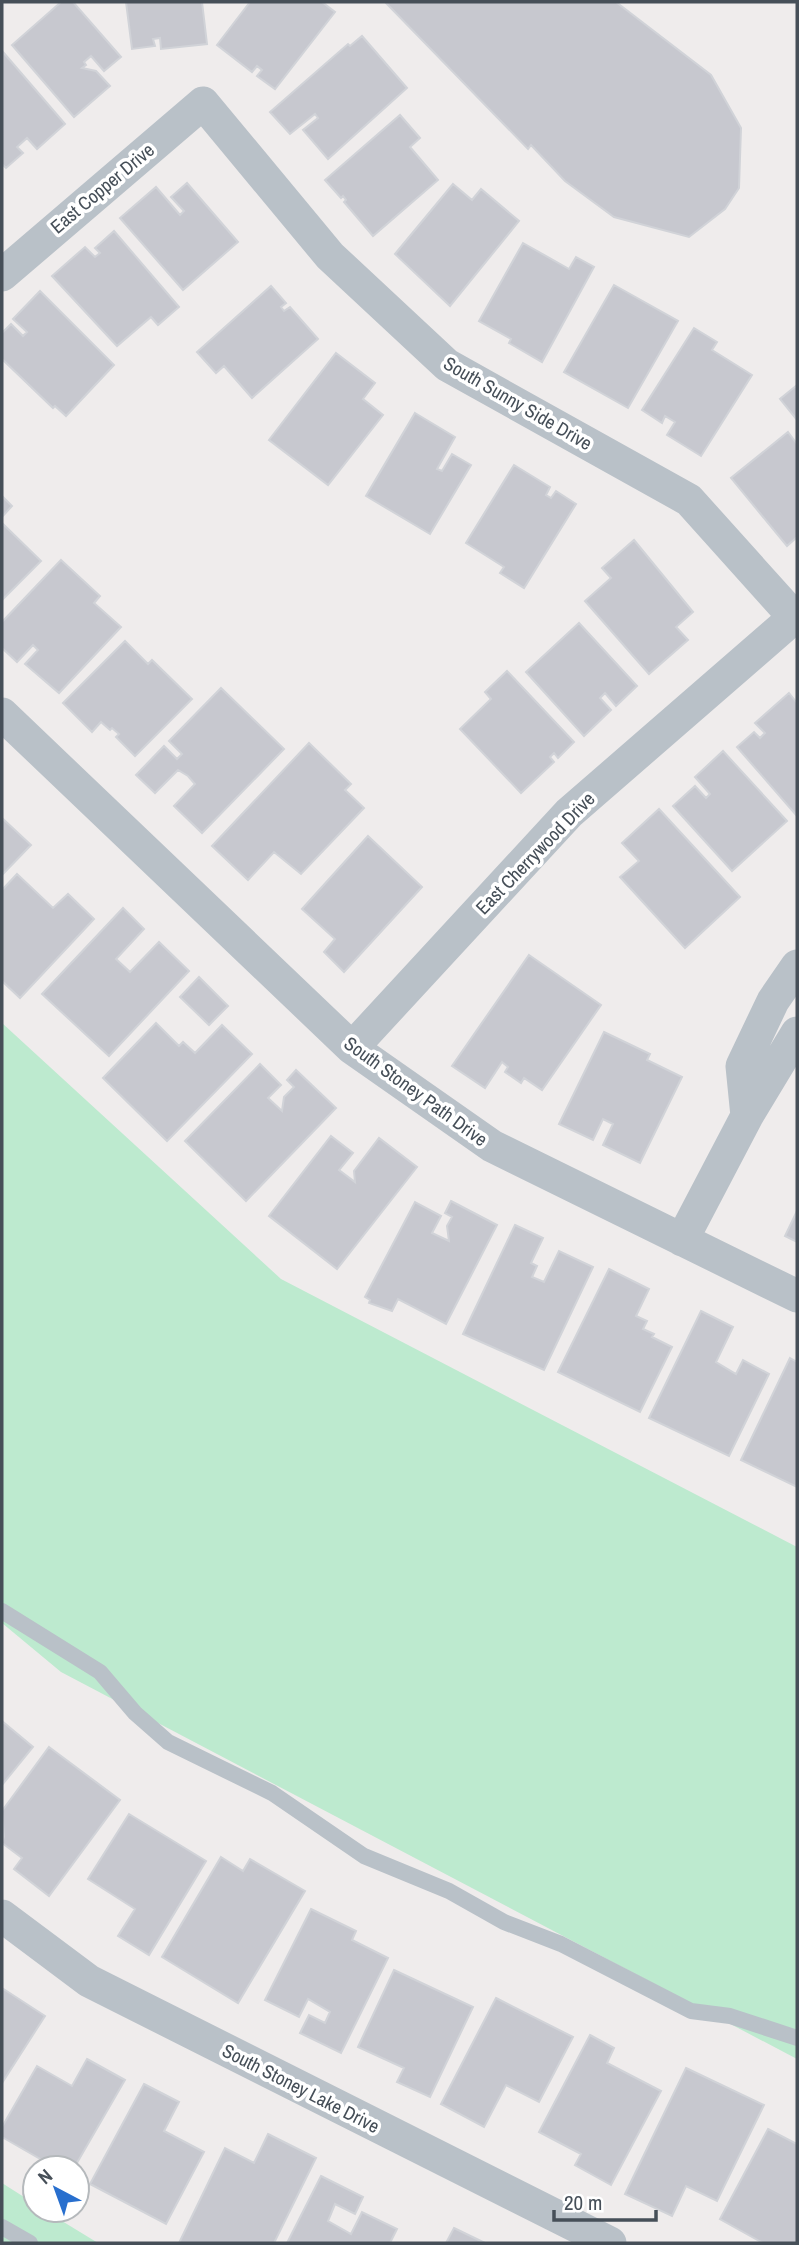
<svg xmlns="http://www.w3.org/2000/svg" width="799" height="2245" font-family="'Archivo Narrow',sans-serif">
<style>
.green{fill:#bdeacf}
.building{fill:#c7c8cf;stroke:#d1d3d8;stroke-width:2}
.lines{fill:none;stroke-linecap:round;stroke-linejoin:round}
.lane{stroke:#b9c1c8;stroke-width:16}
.street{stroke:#b9c1c8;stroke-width:33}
.labels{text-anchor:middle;stroke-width:7;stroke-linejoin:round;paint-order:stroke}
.street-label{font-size:19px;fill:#464f58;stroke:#fff}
</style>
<rect width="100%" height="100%" fill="#efecec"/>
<!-- green -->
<path class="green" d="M2,1023L281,1279L797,1547V2059L61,1672L2,1623Z
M2,2183L35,2204V2210H44L98,2243H2Z"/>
<!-- building -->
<path class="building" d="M61,2H73L121,57L104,71L91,56L84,62L86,65L82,68L96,71L110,86L74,117L12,45Z
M126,2H202L207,44L161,49L160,38L153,39L155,46L132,49Z
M250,2H322L335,12L275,89L257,76L262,70L257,66L252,72L217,45Z
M385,2H616L711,75L741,128L739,188L725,209L689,237L614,217L565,181L531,145L528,149Z
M362,36L407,88L328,159L303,130L318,118L315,114L290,134L270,112L348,44L350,46Z
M3,52L65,124L37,149L27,138L17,147L23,153L6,168L2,164Z
M400,115L420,138L410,147L438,180L373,236L344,202L346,200L343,196L341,198L325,180Z
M187,183L238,242L183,290L120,218L156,187L180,215L184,211L171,197Z
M453,184L472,200L481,189L519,221L450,306L395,254Z
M114,231L179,307L158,325L151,317L117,346L52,276L85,247L95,257L100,253L95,248Z
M523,243L569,269L576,257L594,267L542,362L509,343L511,339L479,321Z
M614,285L678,321L628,408L564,372Z
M271,286L286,303L281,307L284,311L290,307L318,339L252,398L224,366L216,373L197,352Z
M40,291L114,365L66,416L55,406L53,408L2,359V333L11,324L23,336L27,332L13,319Z
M694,328L717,342L712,350L752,375L701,456L667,435L675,422L665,416L662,423L642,410Z
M336,353L375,383L363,399L383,415L328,485L269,440Z
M797,385V420L780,399Z
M415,413L455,437L437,469L442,471L452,454L471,465L430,534L366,496Z
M788,432L797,444V537L787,546L731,478Z
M514,465L550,487L546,495L551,498L556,491L576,504L524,588L500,573L504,567L466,543Z
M2,496L12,506L2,517Z
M2,523L41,561L2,600Z
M634,540L693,612L676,627L688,640L649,674L585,601L611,578L602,568Z
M61,560L100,596L94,603L121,627L59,693L25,664L38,650L33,645L17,662L2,648V622Z
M579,623L637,686L616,706L605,693L600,698L611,710L584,736L526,672Z
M125,641L148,664L152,660L192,699L135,756L116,737L119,734L112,728L110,730L101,722L92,732L63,703Z
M507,671L574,742L558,758L554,753L550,757L554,762L521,793L460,729L491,699L485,692Z
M221,688L284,749L202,833L174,806L195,784L188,776L178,770L155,793L136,775L164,746L177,759L182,754L169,741Z
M789,693L797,703V816L737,747L754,732L760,738L765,733L755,723Z
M309,743L351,784L345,790L364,808L301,874L274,852L248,880L212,846Z
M723,751L787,821L732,871L673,806L695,786L706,798L710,794L695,777Z
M659,809L740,897L685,948L620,877L639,861L622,843Z
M2,818L31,845L2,875Z
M368,836L422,887L344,972L324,952L335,939L302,909Z
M17,874L53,908L68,894L94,919L20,998L2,981V890Z
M123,908L144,929L116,959L130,972L159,942L189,971L109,1056L42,994Z
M529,955L601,1005L542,1090L524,1078L521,1083L505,1072L508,1067L502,1062L485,1088L452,1066Z
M199,977L228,1006L209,1025L180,997Z
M156,1023L179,1046L183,1042L195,1053L222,1025L252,1054L167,1141L103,1078Z
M604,1032L650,1054L647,1060L682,1077L640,1163L603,1145L613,1124L603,1119L593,1140L559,1124Z
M260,1064L281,1085L268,1098L282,1111L284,1097L294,1087L287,1080L296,1070L336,1108L246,1201L185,1141Z
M331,1136L353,1153L339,1170L355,1182L354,1171L379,1138L417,1167L337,1269L269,1216Z
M451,1201L497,1225L446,1324L398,1299L392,1311L369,1303L370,1300L365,1297L415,1202L441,1216L432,1233L449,1241L447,1226L452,1217L445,1213Z
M797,1211V1242L785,1236Z
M515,1225L543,1238L531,1263L537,1266L532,1277L544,1282L559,1251L593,1267L544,1370L463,1334Z
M609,1269L649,1289L636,1316L647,1321L643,1329L654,1334L652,1337L672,1347L640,1412L558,1372Z
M701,1311L733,1327L716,1362L736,1374L743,1360L769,1374L729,1456L649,1418Z
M790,1358L797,1362V1487L741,1460Z
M2,1721L33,1747L2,1785Z
M49,1747L120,1800L49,1896L14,1869L22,1858L2,1843L4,1837L2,1811Z
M129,1814L206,1861L149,1955L118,1936L135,1909L88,1879Z
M221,1857L243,1871L250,1859L305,1891L238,2003L162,1957Z
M311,1909L356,1931L352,1940L388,1958L341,2053L300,2033L309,2015L325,2023L330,2012L308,1999L299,2017L265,2000Z
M394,1970L473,2007L430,2097L397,2082L404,2068L358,2047Z
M2,1988L45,2016L2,2083Z
M496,1998L573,2037L539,2102L506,2085L484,2127L441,2104Z
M590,2035L614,2048L607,2063L661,2091L611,2185L575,2165L581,2154L539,2132Z
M87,2059L125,2080L74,2168H56L2,2137V2127L37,2066L72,2086Z
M686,2068L764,2105L717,2201L686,2186L672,2216L625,2194Z
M144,2084L179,2102L164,2131L204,2152L166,2224L90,2184Z
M768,2129L797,2144V2243H763L720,2219Z
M268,2134L316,2158L274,2243H179L225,2148L254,2163Z
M321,2176L363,2197L355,2214L335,2204L328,2221L351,2234L362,2212L397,2229L390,2243H287Z
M454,2228L485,2243H446Z"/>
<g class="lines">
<!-- lane -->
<path class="lane" d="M2,1611L100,1672L135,1713L168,1742L272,1793L364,1856L449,1891L504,1922L561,1944L691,2011L730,2016L797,2038
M2,2227L30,2243"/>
<!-- street -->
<path class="street" d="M2,275L203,103L330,256L447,365L689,500L794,617
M2,714L352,1048L492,1146L797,1296
M352,1048L569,813L797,615
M747,1116L742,1066L773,1001L797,966
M682,1240L747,1116L797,1033
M2,1916L89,1981L610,2243"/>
</g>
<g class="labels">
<!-- street labels -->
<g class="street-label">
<text transform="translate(102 188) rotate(-40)" y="7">East Copper Drive</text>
<text transform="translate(518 403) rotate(30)" y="7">South Sunny Side Drive</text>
<text transform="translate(535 853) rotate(-46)" y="7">East Cherrywood Drive</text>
<text transform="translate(416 1091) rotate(36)" y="7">South Stoney Path Drive</text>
<text transform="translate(301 2088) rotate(27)" y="7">South Stoney Lake Drive</text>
</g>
</g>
<!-- border -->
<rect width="799" height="2245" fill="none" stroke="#464f58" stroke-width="7"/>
<!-- north arrow -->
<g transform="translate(56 2189) rotate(319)"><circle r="33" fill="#ffffff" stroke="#b5b9bc" stroke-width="2"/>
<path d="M0-5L12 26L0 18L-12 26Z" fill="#286fce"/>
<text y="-10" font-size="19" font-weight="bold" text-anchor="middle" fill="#464f58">N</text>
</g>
<!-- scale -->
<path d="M554 2210v10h102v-10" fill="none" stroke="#464f58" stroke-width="3.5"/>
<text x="564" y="2210" font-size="21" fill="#464f58" stroke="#ffffff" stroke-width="5" paint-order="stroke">20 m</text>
</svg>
